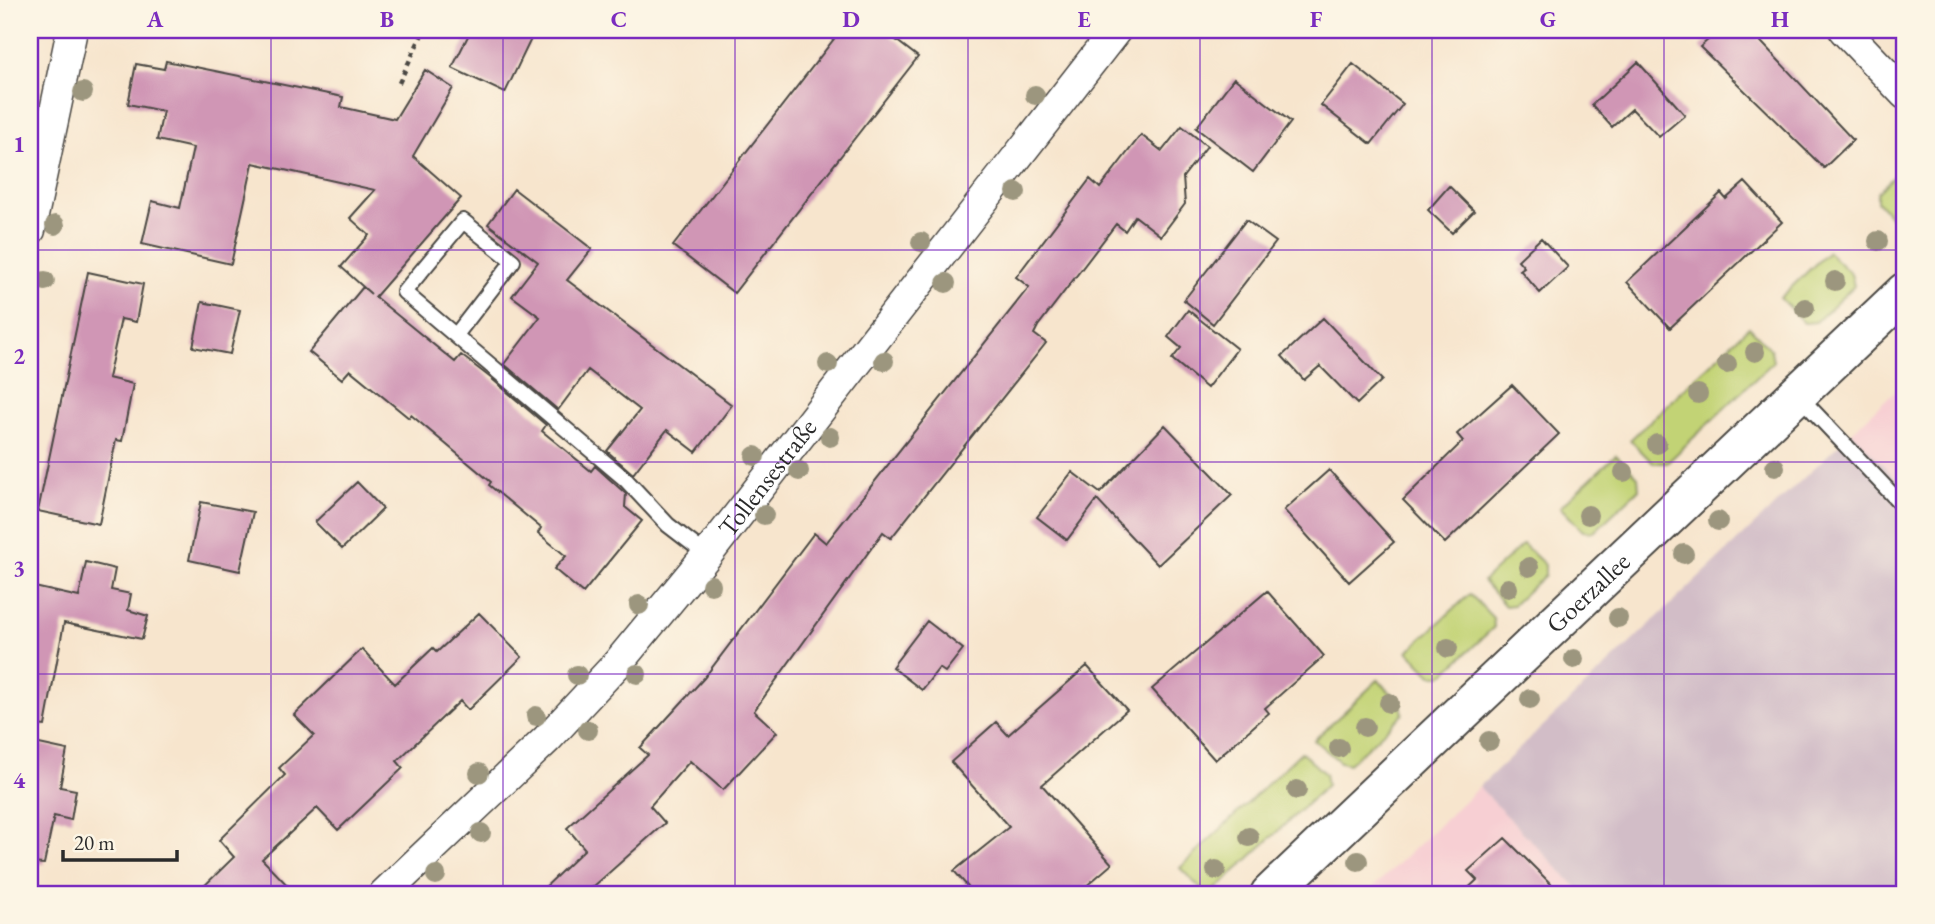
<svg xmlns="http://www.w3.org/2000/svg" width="1935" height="924" font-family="'EB Garamond',serif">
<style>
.built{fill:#f7cfd3}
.industrial{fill:#d2bdc7}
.green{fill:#c2d375;stroke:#767f50;stroke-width:2}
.building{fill:#d096b5}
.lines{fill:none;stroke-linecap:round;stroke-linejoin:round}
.lane-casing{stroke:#4a4743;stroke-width:18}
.street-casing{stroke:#4a4743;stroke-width:33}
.secondary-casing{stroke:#4a4743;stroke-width:42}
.path{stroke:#4a4743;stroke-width:4.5;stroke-dasharray:5 5;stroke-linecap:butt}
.lane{stroke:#fff;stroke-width:14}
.street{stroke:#fff;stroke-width:30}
.secondary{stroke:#fff;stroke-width:38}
.tree{fill:#9c967e}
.grid{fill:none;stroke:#7b2cbf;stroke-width:2;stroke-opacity:0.55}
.labels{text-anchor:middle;stroke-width:5;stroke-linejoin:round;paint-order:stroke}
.street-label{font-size:26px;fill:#2b2b2b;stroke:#fcf5e5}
.neatline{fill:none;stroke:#7b2cbf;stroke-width:2.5}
.grid-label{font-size:23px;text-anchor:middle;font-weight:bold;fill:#7b2cbf}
</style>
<rect width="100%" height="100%" fill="#fcf5e5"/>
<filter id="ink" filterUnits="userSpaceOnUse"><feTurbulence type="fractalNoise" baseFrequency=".0143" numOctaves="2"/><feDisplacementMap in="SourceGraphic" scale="14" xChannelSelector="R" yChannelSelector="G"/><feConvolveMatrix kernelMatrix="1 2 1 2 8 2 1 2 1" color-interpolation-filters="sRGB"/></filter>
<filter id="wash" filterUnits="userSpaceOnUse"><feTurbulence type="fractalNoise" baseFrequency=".00686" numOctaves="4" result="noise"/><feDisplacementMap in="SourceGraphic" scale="28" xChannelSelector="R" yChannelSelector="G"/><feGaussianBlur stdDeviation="1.57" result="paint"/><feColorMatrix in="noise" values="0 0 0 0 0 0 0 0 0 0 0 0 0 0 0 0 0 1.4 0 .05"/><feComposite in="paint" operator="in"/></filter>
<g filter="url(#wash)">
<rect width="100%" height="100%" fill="#f7e5cd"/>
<!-- built -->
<path class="built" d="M1905,381V488L1852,432Z
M1479,787L1583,894H1366Z"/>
<!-- industrial -->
<path class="industrial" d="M1852,432L1905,488V894H1583L1479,787Z"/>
<!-- green -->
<path class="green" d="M1905,165V213L1891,217L1877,201V193Z
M1828,252L1851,274L1854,286L1816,322L1804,323L1780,298Z
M1749,327L1771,350L1773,362L1667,463H1653L1630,440Z
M1616,455L1638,477L1639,489L1594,532L1583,531L1560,507Z
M1523,544L1545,565V575L1513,605L1505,606L1483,581Z
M1470,594L1493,618L1494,627L1443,675H1431L1408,651Z
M1378,680L1401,703L1403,714L1349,764L1340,762L1314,740Z
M1301,752L1325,774L1327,785L1214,891L1204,892L1180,868Z"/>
<g id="blocks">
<!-- building -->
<path class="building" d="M471,30H513L531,39L505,93L452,68Z
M841,30H883L918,57L734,293L673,246Z
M1719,30H1750L1853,140L1824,168L1700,47Z
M166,61L343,97L341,107L395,119L425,70L453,88L413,156L461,198L375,297L455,362L461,355L492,379L546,425L542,431L591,471L595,466L626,494L625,507L642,521L583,593L554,569L566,556L538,533L541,528L489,485L491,482L411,415L409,418L350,370L342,379L309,352L363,287L371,294L341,267L369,235L350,218L375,190L253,163L231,264L142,244L152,201L180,208L193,148L157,140L163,111L128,104L136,64L164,69Z
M1638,62L1685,115L1659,137L1632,109L1612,127L1592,105Z
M1353,64L1403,104L1371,144L1321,105Z
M1234,78L1291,122L1253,172L1196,128Z
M1182,126L1207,146L1183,177L1185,204L1161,236L1135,216L1125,231L1116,224L1038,326L1034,334L1046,343L891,538L883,532L754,711L777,732L723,790L690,761L650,806L665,823L585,894H538L585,849L567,828L648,755L640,748L704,678L814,533L826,543L1029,287L1016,277L1090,179L1100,188L1141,135L1162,151Z
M1745,182L1782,222L1670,328L1627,282L1721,193L1726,199Z
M1449,186L1474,211L1452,233L1428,210Z
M514,189L592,249L567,280L732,405L696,452L667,430L633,474L607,451L640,410L588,370L558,410L504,364L540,317L512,296L538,262L488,224Z
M1246,220L1276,242L1213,324L1184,300Z
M1541,238L1568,267L1540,293L1520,270L1524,267L1518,260Z
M88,272L143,284L136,322L121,319L108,378L133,384L122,441L116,440L99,524L38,511Z
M202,302L240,310L230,354L193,347Z
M1188,310L1237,349L1207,388L1172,359L1181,348L1168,337Z
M1323,318L1382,380L1357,404L1320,366L1304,380L1282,356Z
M1512,385L1559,434L1445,543L1403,500L1463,441L1457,434Z
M1165,425L1232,495L1158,565L1097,500L1067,540L1037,517L1072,472L1100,493Z
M1329,470L1394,542L1349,582L1284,510Z
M357,482L383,509L342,549L315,522Z
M201,502L253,512L240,571L189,560Z
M86,562L115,569L111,590L131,594L128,610L148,616L142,639L64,623L45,726L30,724V586L79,597Z
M1267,591L1324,656L1265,708L1269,713L1215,760L1152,689Z
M479,613L522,657L468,710L460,701L397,761L403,768L338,830L317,808L262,859L296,894H196L234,857L219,840L285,775L279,768L314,735L294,715L362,649L395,684L433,648L437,652Z
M927,621L963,649L945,672L939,668L922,690L892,667Z
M1087,666L1127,710L1042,785L1112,864L1077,894H974L954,871L1009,827L951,762L996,722L1008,735Z
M30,742L67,750L60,787L76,790L71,820L54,816L44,864L30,863Z
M1505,838L1561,894H1462L1477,880L1468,871Z"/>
</g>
</g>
<g filter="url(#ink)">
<use href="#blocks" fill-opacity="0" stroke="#4a4743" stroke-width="2"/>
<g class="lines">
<defs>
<path id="lane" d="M456,335L513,261L463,221L404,292L626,480L668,525L707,555
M1798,395L1905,508"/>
<g id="street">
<path d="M1844,30L1905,94"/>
<path d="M30,230L72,30"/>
<path id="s1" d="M384,894L547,739L617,664L707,555L1116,30"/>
</g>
<g id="secondary">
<path id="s2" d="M1270,894L1905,292"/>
</g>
</defs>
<!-- lane casing -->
<use href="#lane" class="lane-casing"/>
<!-- street casing -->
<use href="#street" class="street-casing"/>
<!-- secondary casing -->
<use href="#secondary" class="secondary-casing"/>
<!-- path -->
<path class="path" d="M399,83L424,30"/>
<!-- lane -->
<use href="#lane" class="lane"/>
<!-- street -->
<use href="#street" class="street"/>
<!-- secondary -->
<use href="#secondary" class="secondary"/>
</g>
<!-- trees -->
<g class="tree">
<circle cx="83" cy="92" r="10"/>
<circle cx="1035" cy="95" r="10"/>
<circle cx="1016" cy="192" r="10"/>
<circle cx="55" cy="225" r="10"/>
<circle cx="1878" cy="241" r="10"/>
<circle cx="921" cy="242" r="10"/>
<circle cx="45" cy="281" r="10"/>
<circle cx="1835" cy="281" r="10"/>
<circle cx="946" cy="283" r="10"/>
<circle cx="1805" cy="308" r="10"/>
<circle cx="1755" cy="352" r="10"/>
<circle cx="884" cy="361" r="10"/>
<circle cx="828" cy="364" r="10"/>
<circle cx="1727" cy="364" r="10"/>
<circle cx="1698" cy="394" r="10"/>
<circle cx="830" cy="437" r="10"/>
<circle cx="1657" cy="444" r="10"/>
<circle cx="755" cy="456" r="10"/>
<circle cx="1775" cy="467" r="10"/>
<circle cx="799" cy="471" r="10"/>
<circle cx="1624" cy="472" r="10"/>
<circle cx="764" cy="515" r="10"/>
<circle cx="1588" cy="515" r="10"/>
<circle cx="1718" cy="521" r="10"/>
<circle cx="1684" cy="554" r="10"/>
<circle cx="1529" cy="567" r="10"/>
<circle cx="711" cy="585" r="10"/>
<circle cx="1508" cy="588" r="10"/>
<circle cx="639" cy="605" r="10"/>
<circle cx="1618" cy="618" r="10"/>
<circle cx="1448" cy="648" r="10"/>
<circle cx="1574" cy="659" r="10"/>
<circle cx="637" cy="674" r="10"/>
<circle cx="577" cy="675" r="10"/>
<circle cx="1530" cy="699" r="10"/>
<circle cx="1389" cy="703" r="10"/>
<circle cx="536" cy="716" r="10"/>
<circle cx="1365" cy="727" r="10"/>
<circle cx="588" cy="730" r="10"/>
<circle cx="1489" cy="741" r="10"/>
<circle cx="1339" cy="748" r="10"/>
<circle cx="479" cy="773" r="10"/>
<circle cx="1297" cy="790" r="10"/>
<circle cx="481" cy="833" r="10"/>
<circle cx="1249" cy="837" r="10"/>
<circle cx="1358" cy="861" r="10"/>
<circle cx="1216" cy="870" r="10"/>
<circle cx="436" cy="875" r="10"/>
</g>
</g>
<!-- grid -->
<path class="grid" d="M271,30V894M503,30V894M735,30V894M968,30V894M1200,30V894M1432,30V894M1664,30V894M30,250H1905M30,462H1905M30,674H1905"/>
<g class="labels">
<!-- street labels -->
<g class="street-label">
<text dy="9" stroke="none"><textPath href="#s1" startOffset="567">Tollensestraße</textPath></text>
<text dy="9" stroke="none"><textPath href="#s2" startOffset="438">Goerzallee</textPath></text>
</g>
</g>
<!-- margin -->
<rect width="1935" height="924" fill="none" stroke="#fcf5e5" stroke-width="77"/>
<!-- scale -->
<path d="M63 850v10h114v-10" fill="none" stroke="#2b2b2b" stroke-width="3.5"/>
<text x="74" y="850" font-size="21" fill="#2b2b2b" stroke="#fcf5e5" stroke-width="5" paint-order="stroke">20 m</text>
<rect x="38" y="38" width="1858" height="848" class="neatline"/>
<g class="grid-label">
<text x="155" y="27">A</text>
<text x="387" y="27">B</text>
<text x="619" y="27">C</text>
<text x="851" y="27">D</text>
<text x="1084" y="27">E</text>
<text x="1316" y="27">F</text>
<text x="1548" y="27">G</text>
<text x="1780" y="27">H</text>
<text x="19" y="152">1</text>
<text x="19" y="364">2</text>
<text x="19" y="576">3</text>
<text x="19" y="788">4</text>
</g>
</svg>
